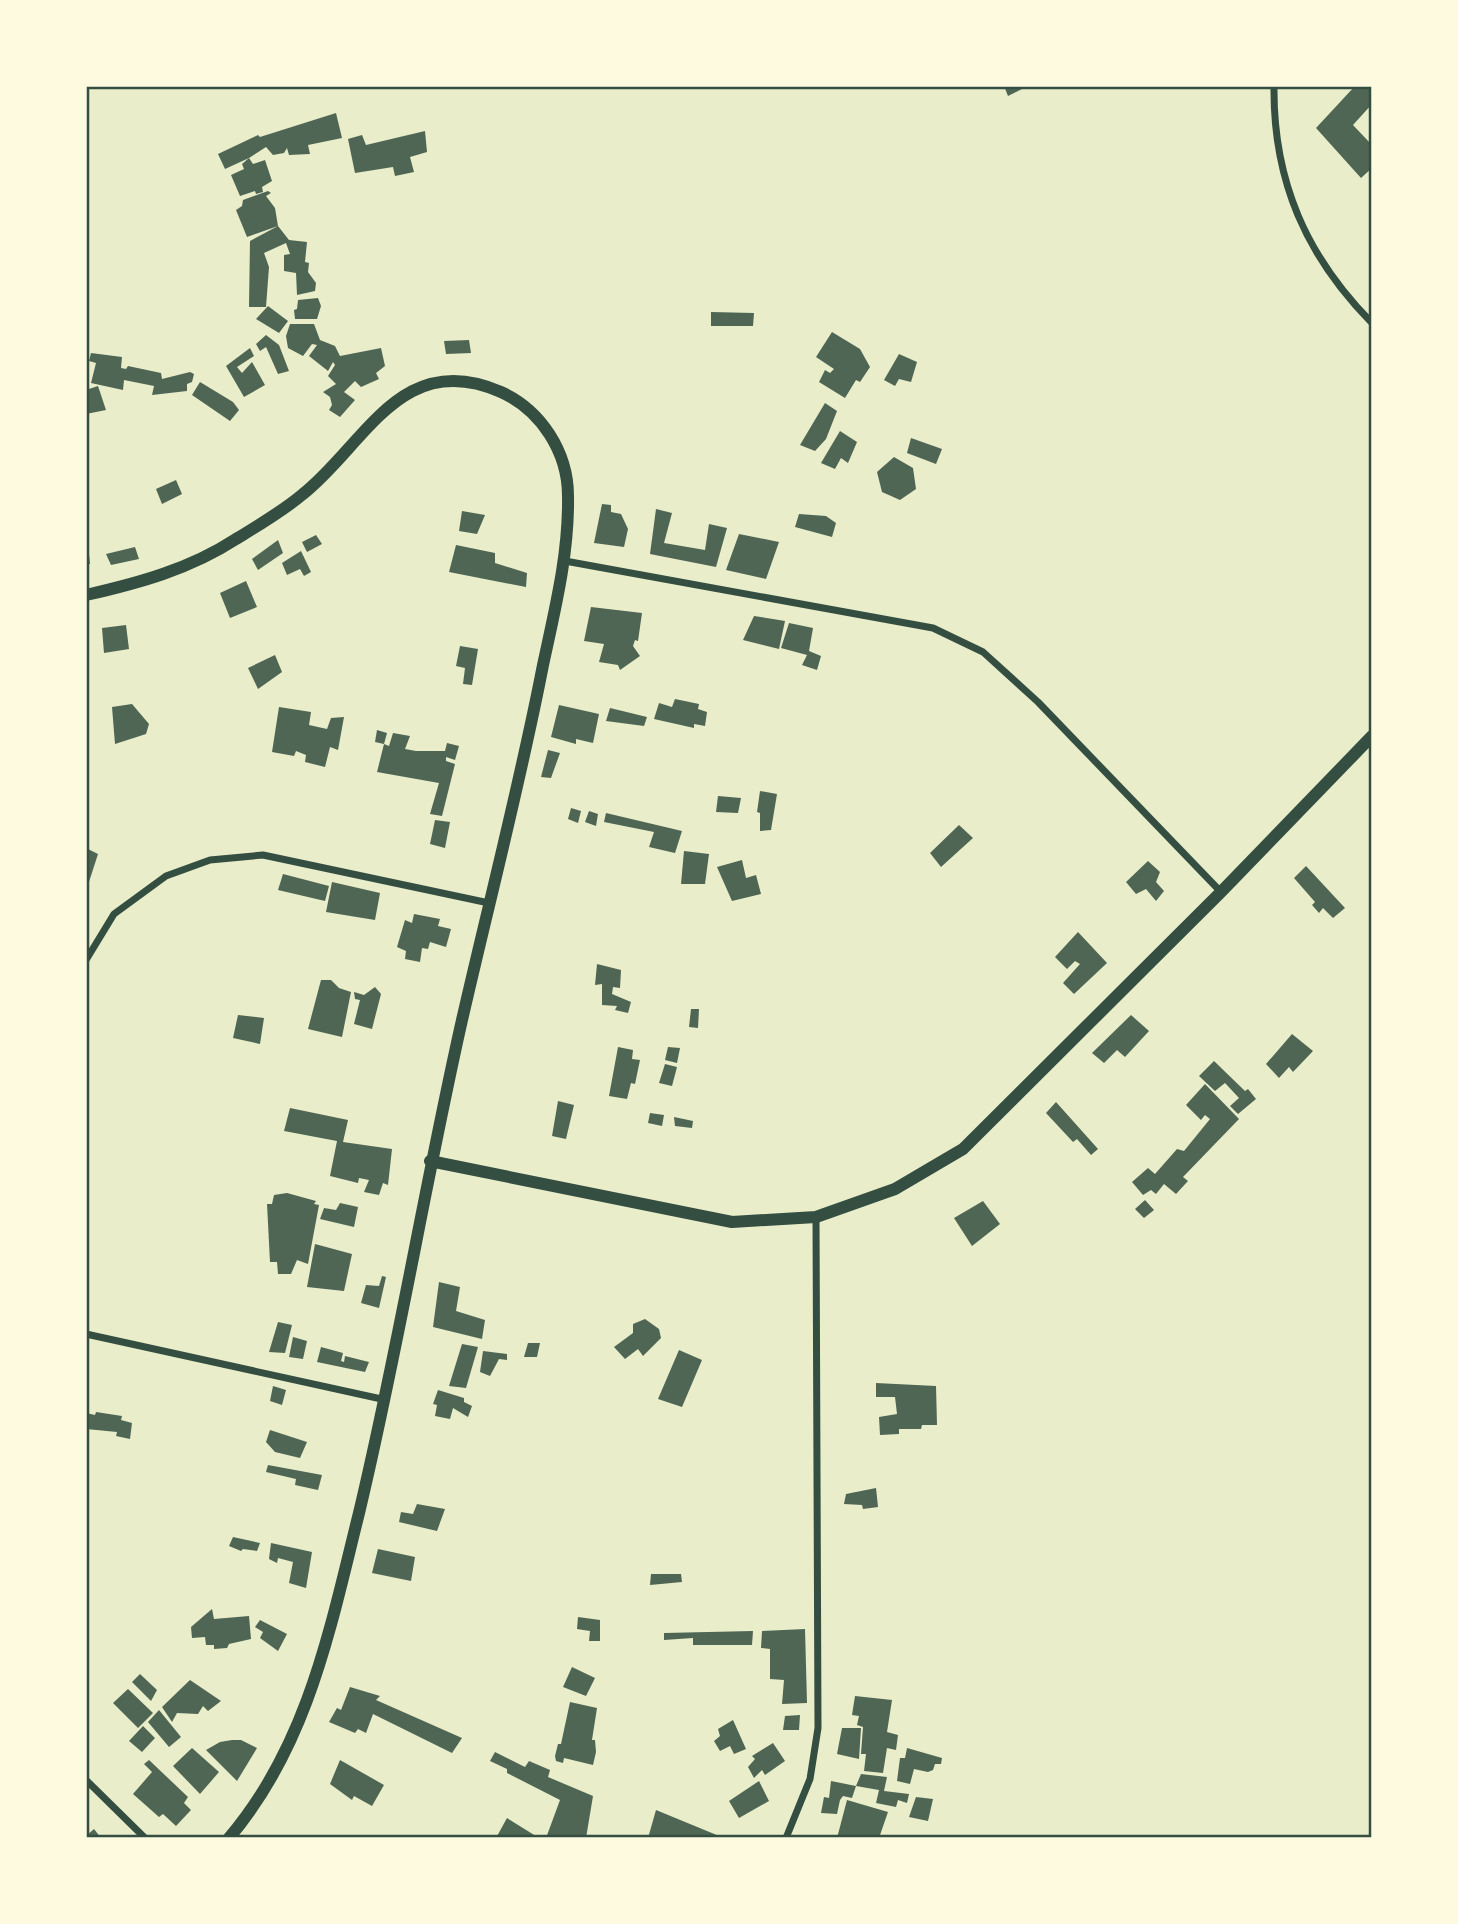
<svg xmlns="http://www.w3.org/2000/svg" width="1458" height="1924" font-family="'Fira Sans Condensed',sans-serif">
<style>
.building{fill:#4f6655}
.lines{fill:none;stroke-linecap:round;stroke-linejoin:round}
.minor{stroke:#344e41;stroke-width:7}
.tertiary{stroke:#344e41;stroke-width:12}
.neatline{fill:none;stroke:#344e41;stroke-width:2.5}
</style>
<rect width="100%" height="100%" fill="#e9edc9"/>
<!-- building -->
<path class="building" d="M1004,86H1028L1008,96Z
M1355,86H1372V104L1353,125L1370,143L1372,140V168L1361,178L1316,128Z
M336,113L342,138L308,145L310,154L289,155L287,148L284,153L273,155L266,147L249,158L253,164L265,160L272,181L262,187L263,192L256,194L255,191L240,196L231,175L244,169L242,164L249,158L225,169L218,154L258,135L260,137Z
M425,131L427,152L410,157L414,172L395,176L393,167L355,173L348,139L362,135L366,145Z
M268,191L271,193L266,196L275,208L278,226L289,240L307,242L305,262L309,263L308,272L316,283L315,291L297,295L296,273L284,271V255L290,254L286,243L264,253L269,267L266,307H249L250,241L278,226L247,237L236,210L242,206L243,200Z
M318,298L321,306L317,319H295L294,310L297,309L298,300Z
M268,306L288,321L279,333L256,319Z
M711,312L754,313L753,326H711Z
M290,324H314L320,340L335,346L340,356L381,348L385,366L376,373L379,379L361,387L355,381L344,392L355,400L340,417L329,410L332,405L330,397L323,392L336,384L328,376L335,365L333,362L328,371L309,356L317,345L312,344L303,356L288,348L286,336Z
M832,332L860,349L870,367L860,382L856,380L845,398L819,382L825,370L830,373L834,369L816,357Z
M266,335L279,345L289,371L278,374L266,347L260,351L256,344Z
M469,340L471,353L446,354L444,341Z
M250,348L254,356L237,367L242,373L252,362L265,385L244,397L226,366Z
M91,353L122,357L121,368L126,369L128,366L161,373L162,379L190,372L194,374L192,382L187,384V391L152,395L154,386L124,380L123,390L91,383L96,363L89,361Z
M899,354L917,362L911,382L899,379L895,386L884,380Z
M200,382L233,402L239,410L230,421L192,395Z
M98,386L106,410L86,414V390Z
M825,403L837,411L826,439L815,451L800,445Z
M840,431L857,442L848,463L841,458L835,469L821,463Z
M911,438L942,449L936,464L907,453Z
M894,457L913,468L916,489L900,500L882,492L877,472Z
M176,480L182,494L162,504L156,489Z
M602,504L611,505V512L621,514L628,529L624,547L594,543Z
M656,509L672,513L664,543L705,550L709,524L727,528L716,567L650,554Z
M462,511L485,515L477,534L459,531Z
M799,514L826,516L836,523L832,537L795,527Z
M86,525L90,564H86Z
M739,534L779,542L766,579L726,570Z
M316,535L322,544L307,552L302,542Z
M278,540L283,553L258,570L252,559Z
M456,545L495,553V563L527,573L526,587L449,572Z
M135,547L139,559L111,565L106,554Z
M301,551L311,572L304,576L300,569L287,575L282,563Z
M246,581L257,607L230,618L220,593Z
M591,607L642,613L638,641L635,640L633,646L640,656L620,670L618,665L599,662L604,644L584,641Z
M754,616L785,621L779,649L743,640Z
M789,623L813,628L809,651L821,656L817,670L802,665L807,655L781,648Z
M126,625L129,649L104,653L102,628Z
M460,646L478,649L472,685L463,684L465,668L456,666Z
M275,655L282,672L258,689L248,668Z
M675,699L699,704L698,709L707,712L705,726L694,724V728L654,719L659,703L672,707Z
M132,704L149,724L146,734L115,744L112,707Z
M559,705L599,714L593,743L576,739V744L551,737Z
M279,707L311,712L309,725L327,729L331,718L344,717L338,750L330,747L325,767L305,762L306,755L296,751L294,756L272,752Z
M610,708L647,717L644,726L606,721Z
M377,730L387,733L384,744L375,742Z
M393,733L410,736L405,749L416,751H445L447,743L459,746L455,760L446,757V761L455,764L442,816L430,814L439,783L377,772L384,744L389,746Z
M548,750L560,753L551,778L541,777Z
M760,791L777,794L771,830L760,831V813L757,812Z
M718,796L741,798L738,813L716,812Z
M571,808L581,811L578,823L568,819Z
M589,811L598,814L596,826L585,822Z
M606,813L682,831L675,853L649,847L654,832L604,822Z
M435,820L450,822L445,848L430,844Z
M959,825L973,838L941,867L930,853Z
M86,848L98,854L88,885L86,884Z
M684,851L709,854L705,884H681Z
M742,860L746,878L756,875L761,894L732,901L717,867Z
M1148,861L1160,872L1156,882L1164,891L1156,901L1146,889L1136,894L1126,882Z
M1306,866L1345,908L1333,918L1323,908L1319,913L1312,905L1315,902L1294,878Z
M283,874L329,886L325,901L278,890Z
M332,882L380,893L375,920L326,912Z
M414,914L440,919L438,926L451,929L446,947L430,942L428,949L422,948L420,962L405,959L406,951L397,947L405,920L412,923Z
M1078,932L1107,963L1074,994L1063,983L1080,964L1075,961L1067,969L1055,957Z
M597,964L621,970L620,988L613,987L612,994L631,1002L628,1013L615,1010L617,1006L602,1005V984L595,985Z
M321,980H331L339,988L351,992L342,1037L308,1029Z
M375,987L381,994L372,1029L354,1024L360,1000L355,999L354,992L364,995Z
M691,1009H699L698,1028L689,1027Z
M238,1015L264,1018L260,1044L233,1038Z
M1131,1015L1149,1031L1125,1057L1117,1050L1104,1063L1092,1053Z
M1292,1034L1313,1051L1293,1072L1289,1067L1279,1078L1266,1064Z
M618,1047L633,1050L632,1059L640,1060L635,1084L631,1083L627,1099L609,1096Z
M668,1047L680,1048L677,1063L665,1060Z
M1214,1061L1245,1091L1248,1089L1256,1099L1238,1114L1230,1106L1239,1098L1225,1083L1215,1091L1199,1076Z
M665,1064L677,1067L672,1086L659,1083Z
M1205,1084L1239,1119L1183,1177L1188,1181L1176,1194L1164,1184L1156,1194L1151,1190L1143,1195L1132,1182L1148,1168L1155,1174L1177,1149L1184,1151L1210,1119L1205,1115L1201,1120L1186,1105Z
M558,1101L574,1105L566,1139L552,1136Z
M1056,1102L1098,1149L1091,1155L1077,1139L1073,1142L1046,1113Z
M290,1108L348,1120L343,1142L392,1149L388,1185L383,1183L379,1195L364,1192L369,1180L359,1178L358,1183L330,1176L337,1141L284,1131Z
M650,1113L664,1115L662,1126L648,1123Z
M674,1117L693,1121L692,1128L675,1126Z
M287,1193L316,1201L314,1204L319,1205L308,1264L297,1260L291,1274H278L277,1262H270L267,1204H272L274,1195Z
M1145,1200L1154,1210L1144,1218L1135,1209Z
M983,1201L1000,1224L972,1246L954,1218Z
M340,1203L358,1207L354,1227L320,1219L324,1208L336,1210Z
M315,1244L352,1254L344,1291L307,1287Z
M382,1276L386,1277L379,1308L361,1303L366,1285L379,1286Z
M439,1282L460,1287L456,1311L485,1320L482,1339L433,1327Z
M645,1319L659,1329L661,1338L643,1356L638,1349L625,1359L614,1347L633,1333V1324Z
M278,1322L292,1325L285,1353L269,1352Z
M293,1337L307,1341L303,1359L289,1357Z
M528,1343H540L537,1357H524Z
M462,1344L478,1347L466,1388L449,1386Z
M321,1347L343,1353L341,1361L344,1362L345,1356L369,1362L365,1372L317,1362Z
M679,1350L702,1360L682,1407L658,1399Z
M483,1351L507,1354V1360L499,1359L490,1376L480,1372Z
M876,1383L936,1386L937,1425H922L921,1429H899V1434L880,1435L879,1417L897,1414L895,1397H876Z
M273,1386L286,1390L282,1405L270,1401Z
M438,1390L464,1398V1402L472,1406L468,1417L453,1408L450,1419L435,1416L437,1405L433,1404Z
M96,1412L122,1416L121,1420L132,1423L130,1439L116,1436L117,1432L86,1429V1413L95,1415Z
M270,1430L307,1442L300,1458L275,1452L266,1442Z
M268,1465L322,1475L318,1490L295,1485L296,1479L266,1472Z
M876,1488L878,1507L863,1509L862,1505L844,1504L846,1494Z
M417,1504L445,1509L437,1531L399,1522L401,1512L413,1514Z
M233,1537L260,1543L257,1551L243,1549L241,1551L229,1546Z
M271,1543L312,1552L306,1588L289,1583L293,1562L278,1558L277,1563L269,1559Z
M378,1549L415,1557L411,1581L372,1573Z
M651,1574H681L682,1582L650,1585Z
M212,1609L214,1619L249,1616L251,1639L229,1644L227,1648L214,1649V1645H206L205,1637L192,1638L191,1627Z
M578,1617L600,1620V1641H589L590,1631L577,1629Z
M260,1620L287,1634L278,1651L260,1638L263,1632L255,1627Z
M805,1629L807,1703L782,1704L784,1680L770,1679V1649L761,1648L762,1631Z
M753,1631L752,1645H693V1638L664,1640V1633Z
M572,1667L595,1678L586,1696L563,1687Z
M140,1674L157,1690L151,1701L132,1682Z
M190,1680L221,1701L208,1711L203,1706L198,1714L177,1713L172,1722L162,1707Z
M350,1687L380,1696L376,1700L462,1738L452,1753L373,1714L366,1733L358,1729L355,1733L329,1722L337,1708L341,1710Z
M128,1689L153,1713L138,1728L113,1703Z
M855,1696L892,1700L887,1732L898,1735L896,1750L887,1748L883,1773L864,1771L866,1754H861L863,1727L857,1725L859,1716L852,1715Z
M570,1702L597,1708L592,1740H595L596,1752L593,1765L564,1758L563,1763L556,1761L555,1756L558,1744H561Z
M159,1710L181,1737L169,1747L148,1722Z
M800,1715L799,1730H783L785,1716Z
M733,1720L746,1749L734,1754L730,1746L720,1751L714,1741L720,1736L718,1729Z
M143,1726L155,1738L142,1752L129,1741Z
M842,1728H861L859,1759L837,1754Z
M232,1740H241L257,1748L237,1781L206,1750L220,1742Z
M773,1743L785,1761L765,1775L762,1770L754,1778L748,1767L755,1759L752,1756Z
M192,1748L219,1772L200,1794L173,1766Z
M907,1748L942,1758L941,1764H935L933,1770L928,1772L914,1769L910,1784L897,1781L900,1758H905Z
M495,1752L525,1767L529,1761L550,1770L548,1777L593,1796L586,1838H546L560,1800L507,1773V1769L490,1761Z
M149,1760L188,1797L184,1803L191,1810L176,1826L163,1814L159,1817L133,1794L152,1772L144,1764Z
M340,1760L384,1785L372,1806L354,1796L352,1800L330,1784Z
M861,1774L887,1777L884,1791L909,1794L907,1803L898,1800L896,1807L876,1803L879,1790L856,1786L852,1798L843,1796L840,1800L837,1814L821,1813L824,1797L829,1798L831,1781L856,1786Z
M759,1781L769,1801L739,1818L729,1801Z
M916,1797L933,1799L928,1821L909,1817Z
M847,1800L888,1812L879,1838H837Z
M656,1810L724,1838H648Z
M507,1818L539,1838H496Z
M94,1829L101,1838H86V1836Z"/>
<g class="lines">
<!-- minor -->
<path class="minor" d="M1274,86C1273,181 1306,256 1372,323
M565,561L933,628L983,652L1038,702L1221,892
M86,960L114,914L166,876L210,860L263,855L489,903
M86,1334L386,1400
M86,1780L145,1838
M786,1838L810,1779L818,1728L816,1217"/>
<!-- tertiary -->
<path class="tertiary" d="M86,595C139,583 190,569 236,539C259,525 283,511 303,494C365,445 401,348 501,392C541,410 568,452 568,496C569,554 555,609 543,665C520,784 489,902 462,1020C425,1184 398,1350 359,1513C330,1629 308,1745 229,1838
M430,1161L732,1222L816,1217L895,1189L963,1149L1221,892L1372,736"/>
</g>
<!-- border -->
<rect width="1458" height="1924" fill="none" stroke="#fefae0" stroke-width="175"/>
<rect x="88" y="88" width="1282" height="1748" class="neatline"/>
</svg>
